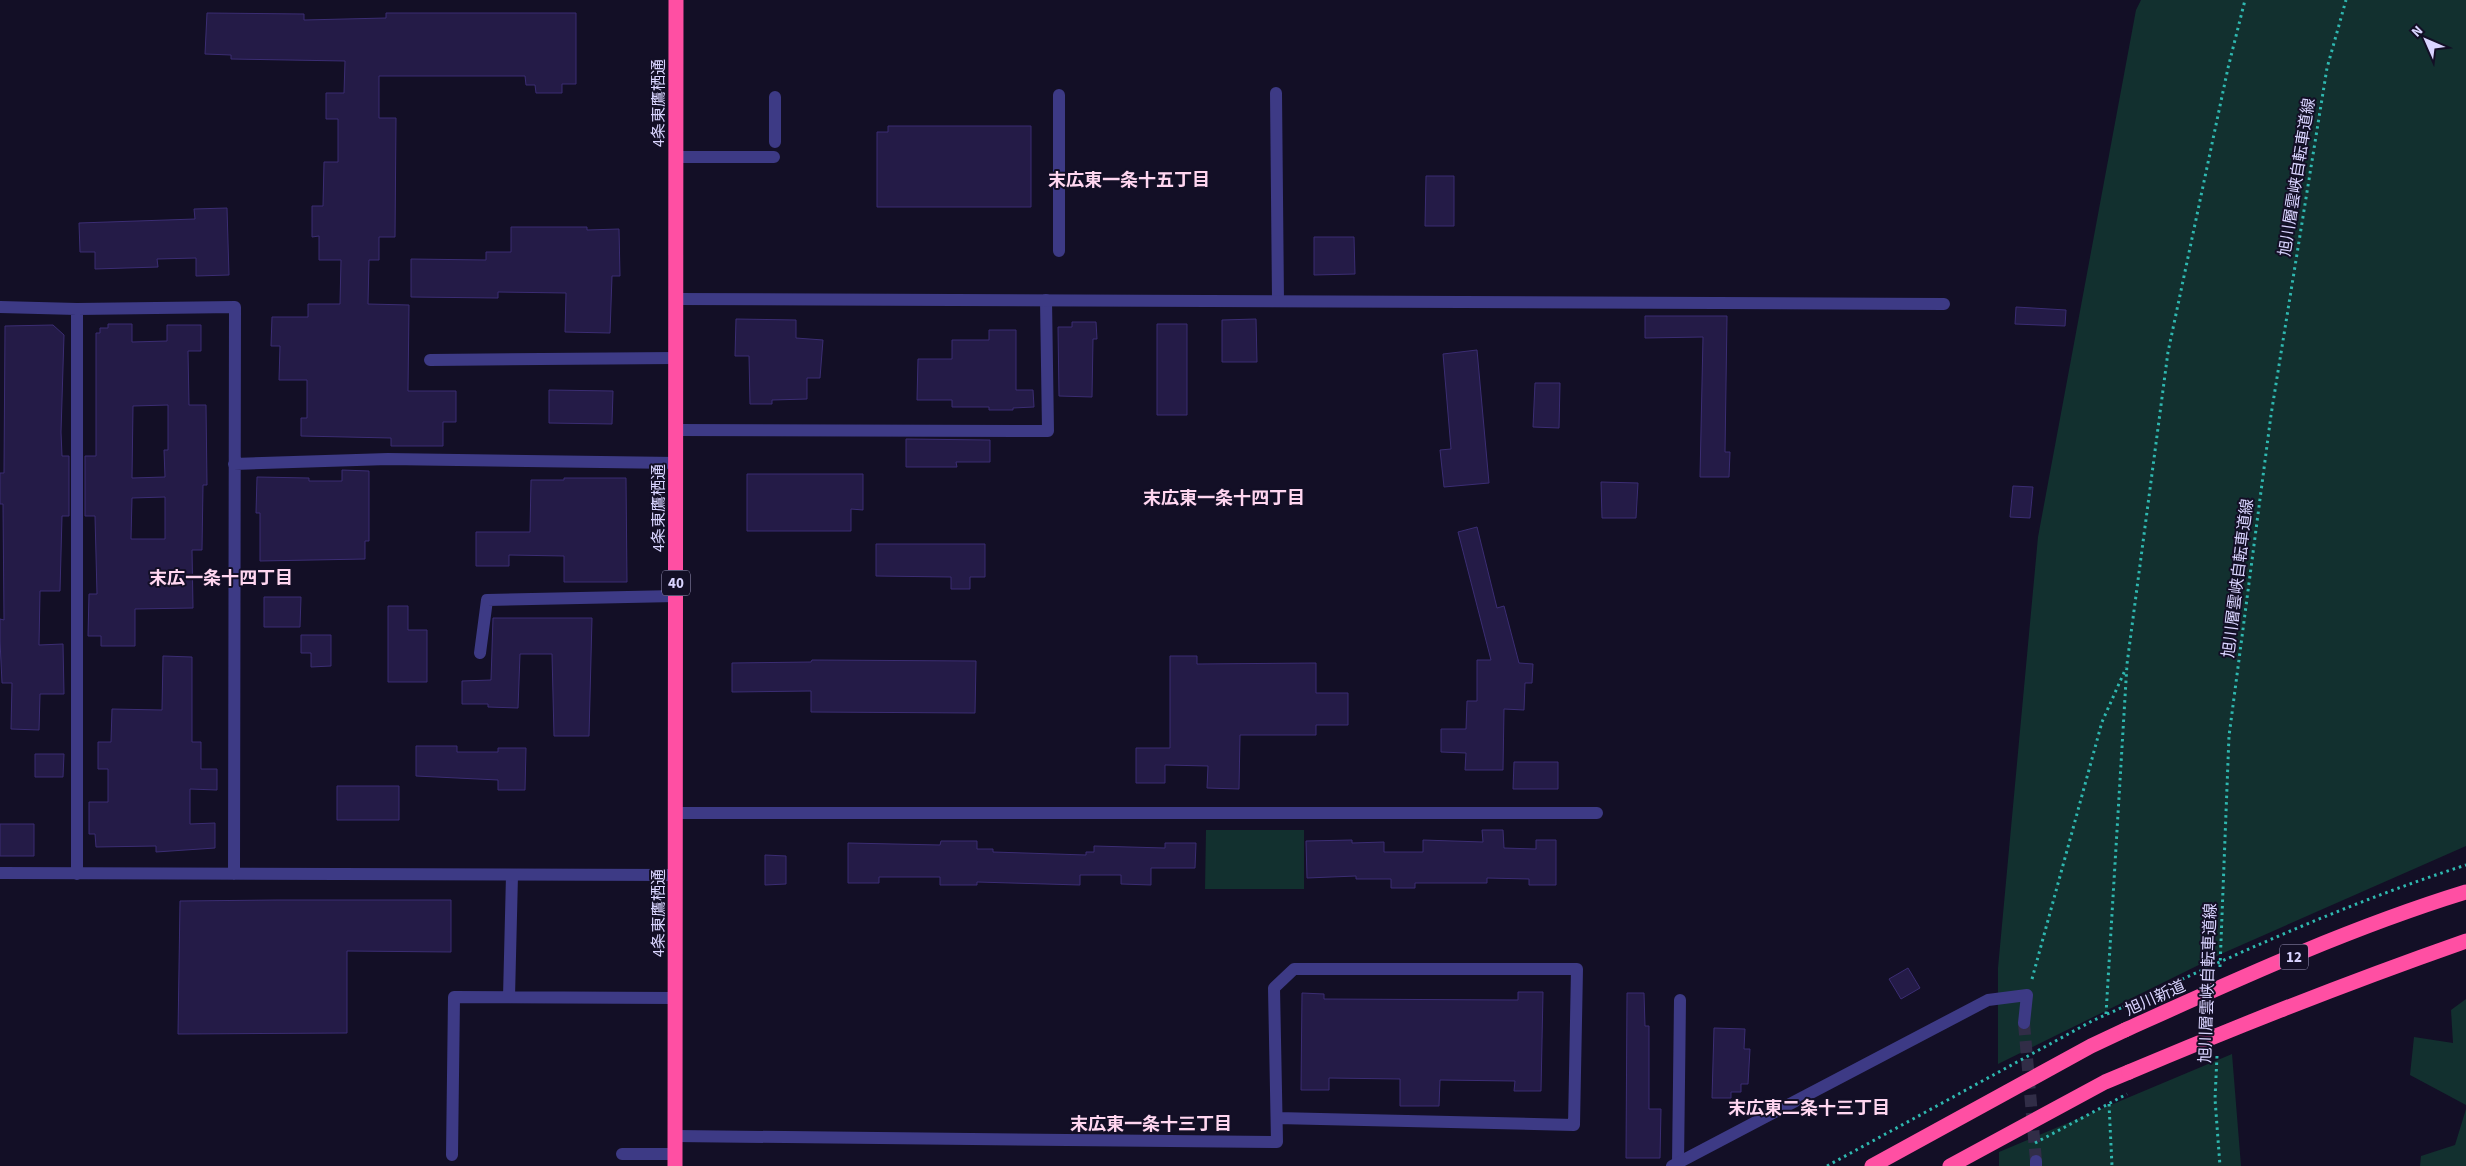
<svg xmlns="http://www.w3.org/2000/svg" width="2466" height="1166" font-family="'Source Sans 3','Noto Sans JP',sans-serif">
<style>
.green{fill:#12302f}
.building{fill:#241b47;stroke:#3b2d73;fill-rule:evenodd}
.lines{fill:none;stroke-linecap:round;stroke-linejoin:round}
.street-tunnel{stroke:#312d47;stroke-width:12;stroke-dasharray:12 6;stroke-linecap:butt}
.path{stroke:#2fb8b0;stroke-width:3;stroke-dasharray:2.5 4;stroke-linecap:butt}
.lane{stroke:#3d3a85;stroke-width:12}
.street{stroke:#3d3a85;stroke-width:12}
.highway{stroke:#ff4fa3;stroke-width:15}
.path-bridge{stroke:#2fb8b0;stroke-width:3;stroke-dasharray:2.5 4;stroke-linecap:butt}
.highway-bridge{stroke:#ff4fa3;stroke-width:15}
.labels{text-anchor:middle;stroke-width:4;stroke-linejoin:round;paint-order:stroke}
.shield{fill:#130f26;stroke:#9e99be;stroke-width:1}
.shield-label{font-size:15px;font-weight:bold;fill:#d9d4ff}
.street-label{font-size:16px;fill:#d9d4ff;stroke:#130f26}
.neighbourhood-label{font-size:18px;font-weight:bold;fill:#ffd6f0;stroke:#130f26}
</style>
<rect width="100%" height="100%" fill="#130f26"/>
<!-- green -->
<path class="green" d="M2141,0H2466V846L2221,954L1998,1064V968L2038,537L2136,10Z
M1206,830H1304V889H1205Z
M2466,999V1105L2410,1075L2414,1037L2453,1043L2451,1010Z
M2232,1054L2241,1166H1999V1152Z
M2466,1109V1166H2420L2421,1156L2455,1145Z"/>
<!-- building -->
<path class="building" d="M207,13L304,14V20L386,18V13H576V84H562V93H536L535,85H526L525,76H379V118H396L395,237H379V260H369L368,304L409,305L408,391H456V422H443V446H391V438L301,436V418H307V380H279L280,346H271L272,317H308V304H340L341,260H319V236L312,237V206H323L324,162H338V119H326V93H344L345,61L231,59V55L205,54Z
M888,126H1031V207H877V132H888Z
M1426,176H1454V226H1425Z
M227,208L229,275L196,276V258L157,259L158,267L95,269V252H80L79,223L195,219L194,209Z
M511,227H587V230L619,229L620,276H612L610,333L565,332L566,293L498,292V298L411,297V259L486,260V252H511Z
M1314,237H1354L1355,274L1314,275Z
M2016,307L2066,310L2065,326L2015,324Z
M1645,316H1727L1725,452H1730L1729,477H1700L1703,337L1645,338Z
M736,319L796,320V338L823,340L820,378H807V399L772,400V404H750L749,356H735Z
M1256,319L1257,362H1222V320Z
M1072,322H1096L1097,339H1093L1092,397L1059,396L1058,327H1072Z
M108,324H132V342L167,341V325H201V351H188L189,405H206L207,485H203L202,550H192L193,608L135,609V646H101V636H88L89,594H97L95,516H85V456H96V333H100V328H108ZM168,405V450H164L165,477L132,478L133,406ZM165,497V539H131L132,498Z
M1157,324H1187V415H1157Z
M53,325L64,335L61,432L62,456H69V516H62L60,591H40L39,645L63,644L64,694H40L39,730L11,729L12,683H2L0,641V619L4,620L3,504H0V473H4L5,326Z
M989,330H1016V390H1033L1034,407L1013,408V410H989V407H952V400H917L918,359H952V340H989Z
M1477,350L1489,483L1444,487L1440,450L1451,449L1443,354Z
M1535,383H1560L1559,428L1533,427Z
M549,390L613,391L612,424L549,423Z
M906,439L990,440V462H956L957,467H906Z
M342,470L369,471V541H365V559L260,561V513H256L257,477L309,478V481H342Z
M747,474H863V510L851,509V531H747Z
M564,478H626L627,582H564V556L509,555V566H476V532H530L531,480H564Z
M1601,482L1638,483L1636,518H1602Z
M2013,486L2033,487L2030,518L2010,517Z
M1477,527L1497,608L1504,606L1519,663L1533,664L1532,683H1525L1524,710L1504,709L1503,770H1465L1466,753L1441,752V729H1466L1467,701H1477V660H1491L1458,532Z
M876,544H985V577H970V589H951V577L876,576Z
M264,597H301L300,627H264Z
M388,606H408V630H427V682H388Z
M493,618H592L589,736H554L552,654H520L518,708L488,707V704H462V681L491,680Z
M301,635H331V666L311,667V653H301Z
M163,656L192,657V742H201V769H217V790L190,789V824L215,823V848L156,852V846L96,847L95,834H89V802H108V769H98V742H111L112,709L162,710Z
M1170,656H1197V664L1316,663V693H1348V725H1316V735H1240L1239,789L1207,788L1208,766L1165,765V783H1136V748H1170Z
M812,660L976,661L975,713L811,712V691L732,692V663L811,662Z
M416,746H457V752H498V748H526L525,790H498V780L416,776Z
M35,754H64L63,777H35Z
M1514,762H1558V789H1513Z
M337,786H399V820H337Z
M0,824H34V856H0Z
M1482,830H1503L1504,848L1536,849V840H1556V885H1529V879L1487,878V883H1415V888H1391V879H1356V876L1307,878L1306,841L1352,840V843L1384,842V852H1423V840L1483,842Z
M941,841H977V849H993V852L1086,855V852H1094V846L1165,848V843H1196L1195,868H1151V885L1121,884V875H1080V885L977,882V885H940V877H879V883H848V843L940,845Z
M765,855L786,856V884L765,885Z
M277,900H451V952L347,951V1033L178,1034L180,901Z
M1908,968L1920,988L1901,999L1889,979Z
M1518,992H1543L1541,1091H1514L1515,1081L1440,1080L1439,1106H1400V1079L1329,1078V1090H1301L1302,993L1324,994V999L1518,1000Z
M1627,993H1644L1645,1026H1649V1109H1661L1660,1158H1626Z
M1714,1028L1745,1029L1744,1049H1750L1748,1084H1741V1092H1731V1098H1712Z"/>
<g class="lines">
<!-- street-tunnel -->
<path class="street-tunnel" d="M2024,1023L2036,1161"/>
<!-- path -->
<path class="path" d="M2220,967L2229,736L2271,415L2327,68L2346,0
M2032,979L2102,722L2126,668
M2106,1014L2127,664L2168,352L2228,68L2245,0
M2217,1056L2215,1099L2220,1166
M2109,1104L2112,1166
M2035,1143L2127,1094
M1827,1166L2092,1021L2123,1007"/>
<!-- lane -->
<path class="lane" d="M1276,93L1278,301
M1059,95V251
M775,142V97
M676,157H774
M430,360L676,358
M676,430L1048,431L1046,300
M480,653L487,600L676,596
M509,997L512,875
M675,1136L1277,1142L1274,988L1294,969H1577L1574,1125L1277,1118
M622,1154H675
M452,1155L454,997L675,998
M1678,1164L1680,1000"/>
<!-- street -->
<path class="street" d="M676,299L1944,304
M0,307L77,309L235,307L234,874
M234,464L388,459L676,463
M676,813H1597
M0,873L676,875
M77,874V309
M2036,1161V1166
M1672,1166L1988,1000L2027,995L2024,1023"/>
<!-- highway -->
<path class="highway" d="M675,1166L676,0
M1872,1166L2091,1046L2125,1030
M1950,1166L2105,1082L2129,1072"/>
<!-- path-bridge -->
<path class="path-bridge" d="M2123,1007C2235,954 2347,903 2466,865"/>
<!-- highway-bridge -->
<path class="highway-bridge" d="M2125,1030C2236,980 2349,928 2466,892
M2129,1072C2240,1025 2352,981 2466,941"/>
</g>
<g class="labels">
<!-- shield labels -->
<g class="shield">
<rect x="662" y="570.5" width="28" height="25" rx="4"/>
<rect x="2280" y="944.5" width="28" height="25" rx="4"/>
</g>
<g class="shield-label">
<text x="676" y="588">40</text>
<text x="2294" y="962">12</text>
</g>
<!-- street labels -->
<g class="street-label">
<text transform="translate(658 103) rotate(-90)" y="6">4条東鷹栖通</text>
<text transform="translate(2296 177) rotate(-81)" y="6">旭川層雲峡自転車道線</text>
<text transform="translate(658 508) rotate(-90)" y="6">4条東鷹栖通</text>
<text transform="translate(2237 578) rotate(-83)" y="6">旭川層雲峡自転車道線</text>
<text transform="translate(658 913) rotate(-90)" y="6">4条東鷹栖通</text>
<text transform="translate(2207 983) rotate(-88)" y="6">旭川層雲峡自転車道線</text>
<text transform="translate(2155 997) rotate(-24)" y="6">旭川新道</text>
</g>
<!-- neighbourhood labels -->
<g class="neighbourhood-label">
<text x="1129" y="186">末広東一条十五丁目</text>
<text x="1224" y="504">末広東一条十四丁目</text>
<text x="221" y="584">末広一条十四丁目</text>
<text x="1809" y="1114">末広東二条十三丁目</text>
<text x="1151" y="1130">末広東一条十三丁目</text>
</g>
</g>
<!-- north arrow -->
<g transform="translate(2426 40) rotate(315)" stroke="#130f26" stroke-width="4" paint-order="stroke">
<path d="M0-4L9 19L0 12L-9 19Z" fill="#d9d4ff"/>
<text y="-8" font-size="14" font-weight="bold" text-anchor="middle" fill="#d9d4ff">N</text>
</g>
</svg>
